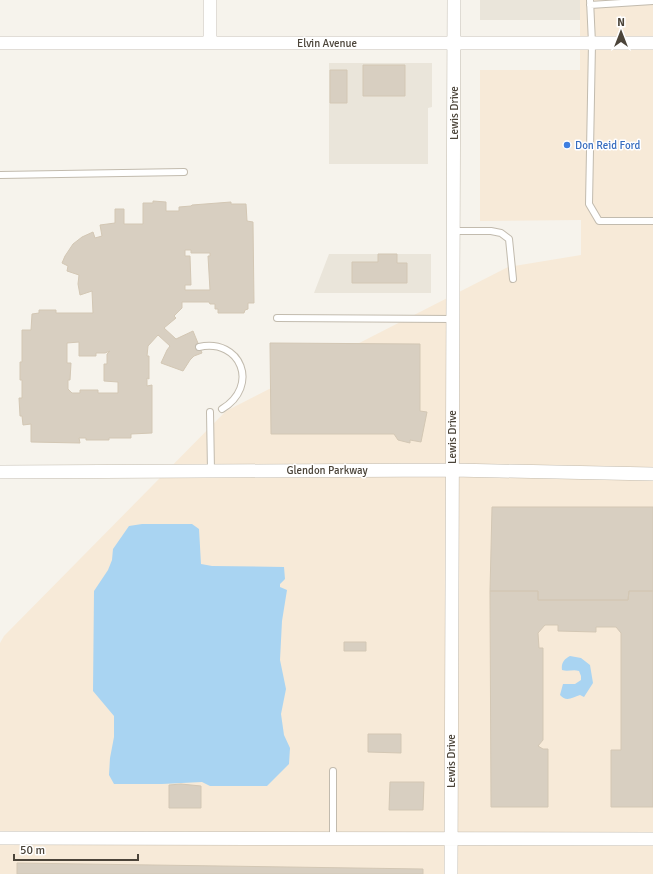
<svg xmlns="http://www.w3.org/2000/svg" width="653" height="874" font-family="Signika,sans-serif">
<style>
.residential{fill:#eae5da}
.commercial{fill:#f7ead8}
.water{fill:#a9d4f2}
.building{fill:#d8cfc1;stroke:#d3c7b4;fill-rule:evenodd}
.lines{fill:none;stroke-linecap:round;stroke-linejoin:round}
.service-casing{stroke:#c2bbae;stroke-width:8}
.minor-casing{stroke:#c2bbae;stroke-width:14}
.service{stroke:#fff;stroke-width:6}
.minor{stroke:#fff;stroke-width:13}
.shop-dot{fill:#3f7fe0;stroke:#fff;stroke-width:1.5}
.labels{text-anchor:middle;stroke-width:3;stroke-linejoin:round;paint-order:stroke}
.street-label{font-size:11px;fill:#4b4439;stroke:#fff}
.shop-label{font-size:11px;fill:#366cbe;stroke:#fff;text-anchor:start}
</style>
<rect width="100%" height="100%" fill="#f6f3ec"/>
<!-- residential -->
<path class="residential" d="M480,0H580V20H480Z
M329,63H432V107L428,108V164H329Z
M329,254H431V293H314Z"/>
<!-- commercial -->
<path class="commercial" d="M580,0H653V874H0V643L4,636L226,411L508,267L581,255V220L480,221V70H580Z"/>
<!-- water -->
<path class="water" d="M142,524H192L199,529L201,564L212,566L284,567L285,579L280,584V587L287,590L282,621L280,660L286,689L281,714L284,735L290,748L289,764L267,786H210L202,782L162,784H114L109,775L110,758L114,737V716L93,691L94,591L108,570L112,560L113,549L129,526Z
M570,656L581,658L590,665L593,683L584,697L580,695C572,698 566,702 560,695L563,684H575L581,680V676L579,671C573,669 568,672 562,670C561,663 564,659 570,656Z"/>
<!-- building -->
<path class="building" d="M363,65H405V96H363Z
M330,70H347V103H330Z
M153,201L166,202V211H179V207L191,206L192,205L231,202V204H246L247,221L253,222L254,303H248V309L245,310L244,313H218V309H215V304H210L209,302H182V308L174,316L176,318L164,328L176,339L193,331L202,353L194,356L190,360L183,371L161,363L167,350L170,346L158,335L148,346L147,356H149V379L147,378V386L152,385V433L131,434V438H109V440H86V438H79L80,443L31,442V424L23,425L22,416H20L19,398H22V380H20V362H22V330H31L32,314L39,313V310H56V313H93L92,291L80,295L78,284L79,275L67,271L68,266L62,263L65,256L73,244L82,237L93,232L95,238L102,236L100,225L115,223V209H124V224H143V203H153ZM185,250H191V253H210V256H208L210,290H185V285H191L190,256H185ZM79,342V356H96V353H105L110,351L107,354V364H104V381L118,382V393H98V390H80V393H72L68,389V380H70L71,363H67V343Z
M378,254H397V263H407V283H352V262H378Z
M270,343L420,344V411L427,412L421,442L410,440V443L398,440L394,434H271Z
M492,507H653V591H629L628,600H538V591H490Z
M490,591H538V600H628L629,591H653V807H611V750H621V633L616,627H596V632L558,631V625H545L538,633L539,648H543V740L538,746L543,749H548V807H491Z
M344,642H366V651H344Z
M368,734H401V753L368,752Z
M390,782H424L423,810H389Z
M181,784L201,786V808H169V785Z
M17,863L423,869V874H17Z"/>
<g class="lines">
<defs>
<path id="service" d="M590,0L592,43L589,204L599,221H653
M590,5L653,1
M0,175L184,172
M453,231H491L501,233L509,239L513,279
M277,318L453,319
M199,347C241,338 260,386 222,409
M210,412L211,471
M333,839V771"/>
<path id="minor" d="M210,0V43
M0,43H653
M0,472L452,470L653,474
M0,838L653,839
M451,874L454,0"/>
</defs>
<!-- service casing -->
<use href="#service" class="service-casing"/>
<!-- minor casing -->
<use href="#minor" class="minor-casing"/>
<!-- service -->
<use href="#service" class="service"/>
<!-- minor -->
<use href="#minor" class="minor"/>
</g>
<!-- markers -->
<circle class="shop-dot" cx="567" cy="145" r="4"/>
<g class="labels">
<!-- street labels -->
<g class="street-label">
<text x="327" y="47">Elvin Avenue</text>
<text transform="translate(454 113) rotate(-90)" y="4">Lewis Drive</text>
<text transform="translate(452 437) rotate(-90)" y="4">Lewis Drive</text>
<text x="327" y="474">Glendon Parkway</text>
<text transform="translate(451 761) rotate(-90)" y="4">Lewis Drive</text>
</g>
<!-- shop labels -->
<g class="shop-label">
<text x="575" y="149">Don Reid Ford</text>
</g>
</g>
<!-- north arrow -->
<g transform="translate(621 32)" stroke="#ffffff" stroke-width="3" paint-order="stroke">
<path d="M0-3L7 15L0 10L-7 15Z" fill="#4b4439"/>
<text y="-6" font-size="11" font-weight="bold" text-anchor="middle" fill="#4b4439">N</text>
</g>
<!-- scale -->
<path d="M14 854v6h124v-6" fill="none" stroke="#4b4439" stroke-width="2"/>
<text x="20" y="854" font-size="12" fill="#4b4439" stroke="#ffffff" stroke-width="3" paint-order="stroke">50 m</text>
</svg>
